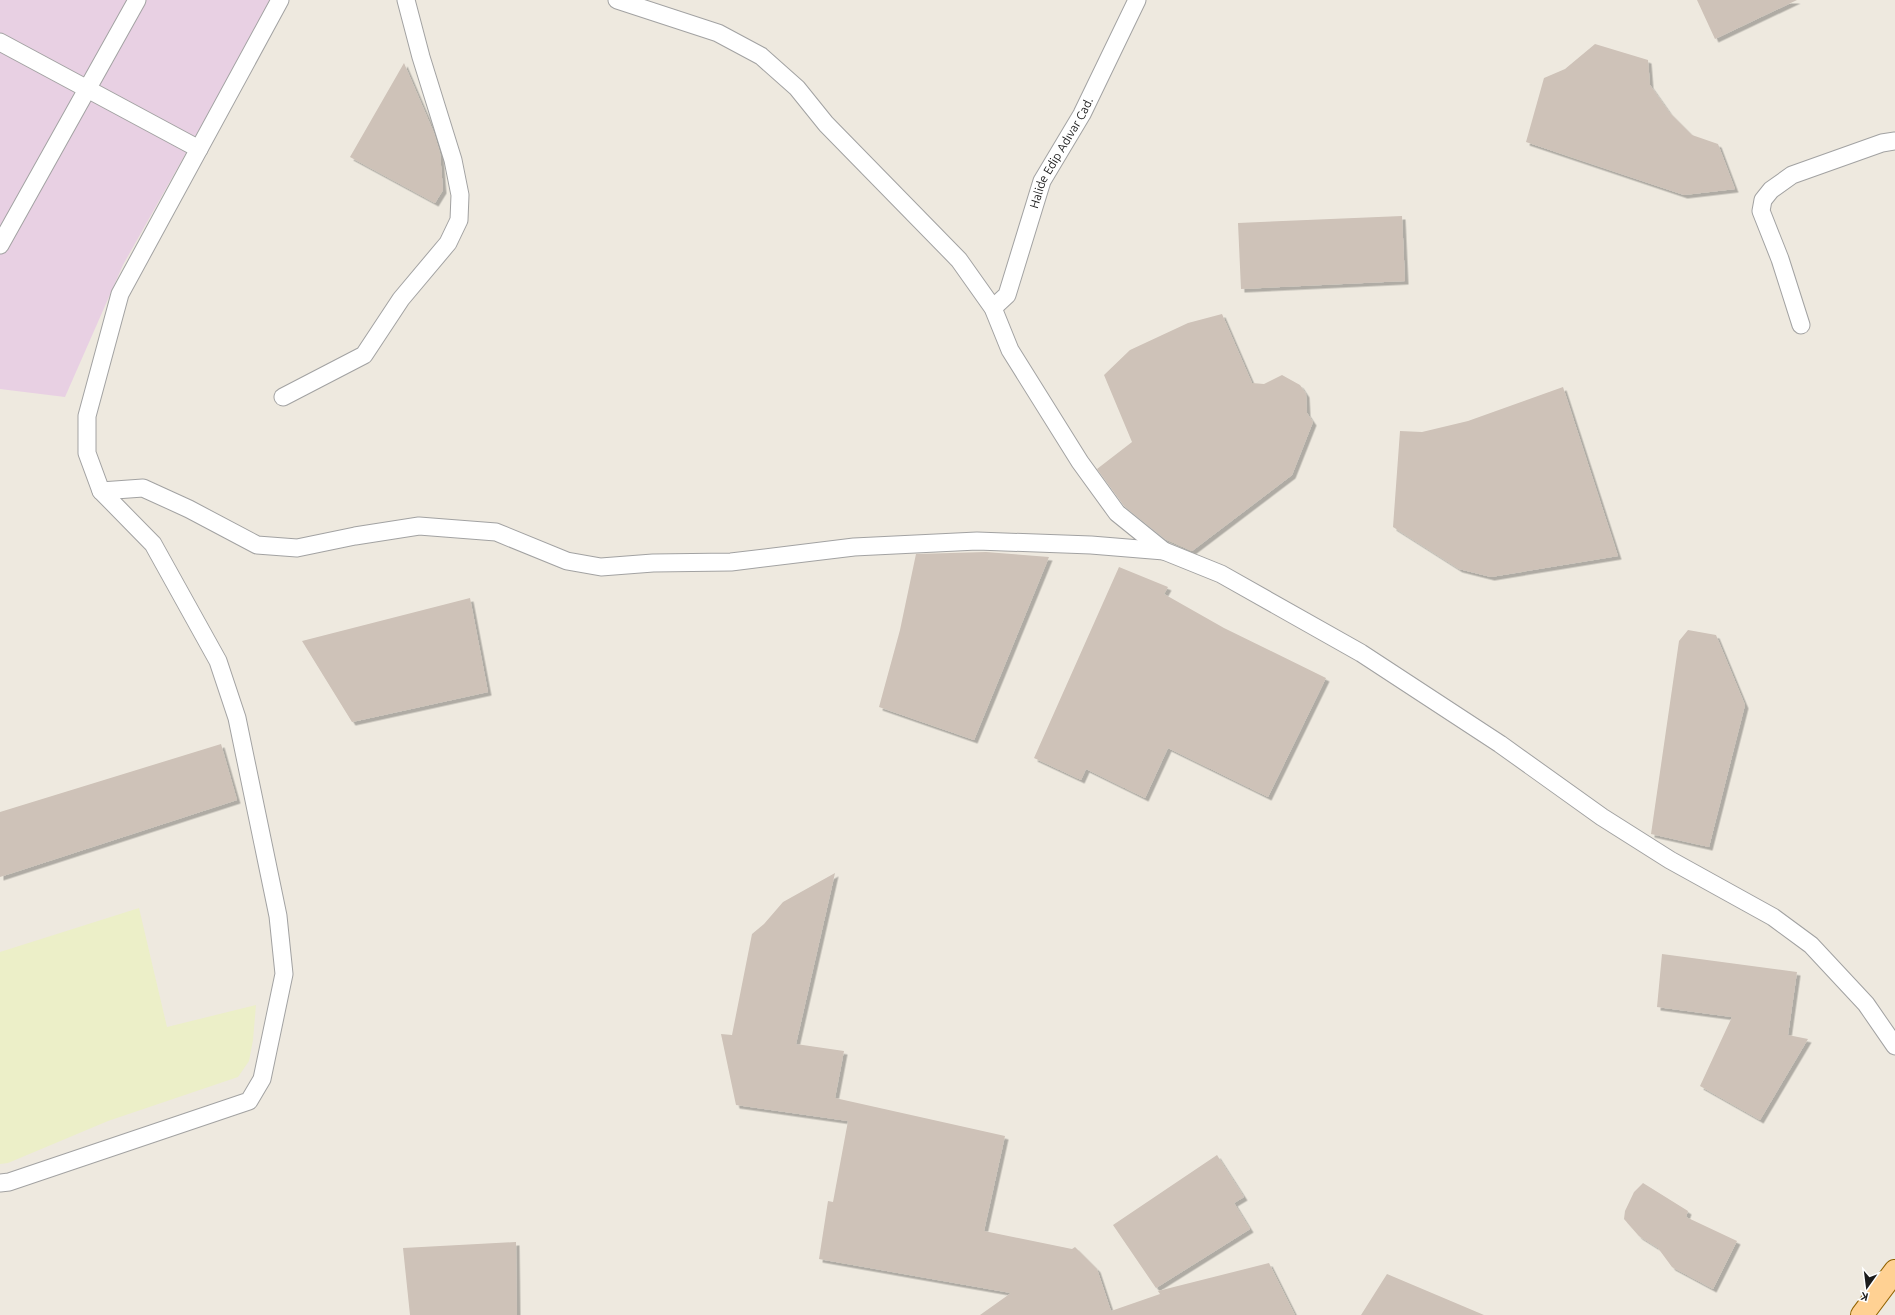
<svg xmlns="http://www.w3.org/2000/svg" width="1895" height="1315" font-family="Ubuntu,sans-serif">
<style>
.industrial{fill:#e8d0e3}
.farmland{fill:#ecefc8}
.building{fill:#cec2b8;filter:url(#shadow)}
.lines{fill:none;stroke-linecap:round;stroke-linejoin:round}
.minor-casing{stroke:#a2a2a2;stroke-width:19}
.major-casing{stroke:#926300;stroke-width:24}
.minor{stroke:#fff;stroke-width:17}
.major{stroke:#ffd193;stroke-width:22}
.labels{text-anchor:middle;stroke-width:3.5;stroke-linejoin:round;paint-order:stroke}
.street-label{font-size:12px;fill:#1b1b1b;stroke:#fff}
</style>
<defs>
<filter id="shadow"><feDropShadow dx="3.5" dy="3.5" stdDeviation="0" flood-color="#0004"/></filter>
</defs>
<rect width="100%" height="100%" fill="#eee9df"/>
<!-- industrial -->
<path class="industrial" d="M0,0H272L123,265L65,397L0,389Z"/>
<!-- farmland -->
<path class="farmland" d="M139,908L167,1027L256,1005L253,1040L249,1061L238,1077L108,1121L8,1163L0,1164V952Z"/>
<!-- building -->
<path class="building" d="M1697,0H1797L1715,39Z
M1595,44L1648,60L1650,85L1669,112L1692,135L1718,144L1735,189L1684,195L1526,142L1544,78L1565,69Z
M404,63L434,133L440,153L443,190L435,203L350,157Z
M1402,216L1405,281L1241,289L1238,223Z
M1222,314L1252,383L1264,384L1282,375L1300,385L1306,394L1307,413L1313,422L1292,475L1192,551L1165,539L1124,506L1097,469L1132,442L1104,375L1130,350L1188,323Z
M1563,387L1618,556L1491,577L1459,569L1393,527L1400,431L1422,432L1468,421Z
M986,552L1049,557L974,740L879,707L900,630L916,554Z
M1119,567L1168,587L1164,594L1224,628L1326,678L1268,797L1168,748L1145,798L1086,769L1081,780L1034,758Z
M470,598L488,692L352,722L302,641Z
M1688,630L1716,635L1745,705L1709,847L1651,834L1679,641Z
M221,744L237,800L0,877V812Z
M835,873L796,1044L844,1051L835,1098L1005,1136L984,1231L1072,1249L1075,1247L1097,1269L1111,1311L1160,1294L1158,1291L1269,1263L1295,1315H980L1011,1293L819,1259L828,1201L833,1202L848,1121L736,1105L721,1034L732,1035L752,934L764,924L783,902Z
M1662,954L1797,972L1788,1035L1808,1039L1760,1120L1700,1086L1732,1017L1657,1007Z
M1217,1155L1244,1197L1234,1203L1250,1229L1156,1288L1113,1225Z
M1643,1183L1688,1211L1686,1217L1737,1241L1713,1289L1672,1267L1658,1248L1639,1236L1624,1219L1625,1211L1634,1192Z
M516,1242L517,1315H410L403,1248Z
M1387,1274L1484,1315H1361Z"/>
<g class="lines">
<defs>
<g id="minor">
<path d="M617,0L718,33L761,56L797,88L826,124L959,260L993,308L1010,350L1080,462L1117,513L1164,551L1221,574L1361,653L1500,744L1602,817L1670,860L1773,917L1811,945L1866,1004L1895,1046"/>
<path d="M0,42L199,149"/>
<path d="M0,245L137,0"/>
<path id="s1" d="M993,308L1007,295L1042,181L1082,114L1137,0"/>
<path d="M1801,325L1780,259L1761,211L1763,200L1771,190L1792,175L1882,143L1895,141"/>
<path d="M283,397L364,355L401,299L448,243L459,220L460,195L453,160L421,57L406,0"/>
<path d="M101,491L143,488L189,509L257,545L297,548L355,536L419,526L496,532L567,561L601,567L653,563L731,562L854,547L977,541L1091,545L1164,551"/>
<path d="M0,1183L9,1182L249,1101L262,1079L284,974L278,916L237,718L218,661L153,544L101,491L87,453V416L120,294L280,0"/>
</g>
<path id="major" d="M1862,1315L1895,1271"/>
</defs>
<!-- minor casing -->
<use href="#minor" class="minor-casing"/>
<!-- major casing -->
<use href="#major" class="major-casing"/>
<!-- minor -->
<use href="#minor" class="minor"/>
<!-- major -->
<use href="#major" class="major"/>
</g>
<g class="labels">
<!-- street labels -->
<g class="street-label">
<text dy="4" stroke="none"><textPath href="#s1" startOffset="172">Halide Edip Adıvar Cad.</textPath></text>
</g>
</g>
<!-- north arrow -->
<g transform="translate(1867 1287) rotate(194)" stroke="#ffffff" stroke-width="3" paint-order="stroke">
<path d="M0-3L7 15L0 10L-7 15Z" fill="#1b1b1b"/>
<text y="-6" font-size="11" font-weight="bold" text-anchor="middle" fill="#1b1b1b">K</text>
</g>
</svg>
